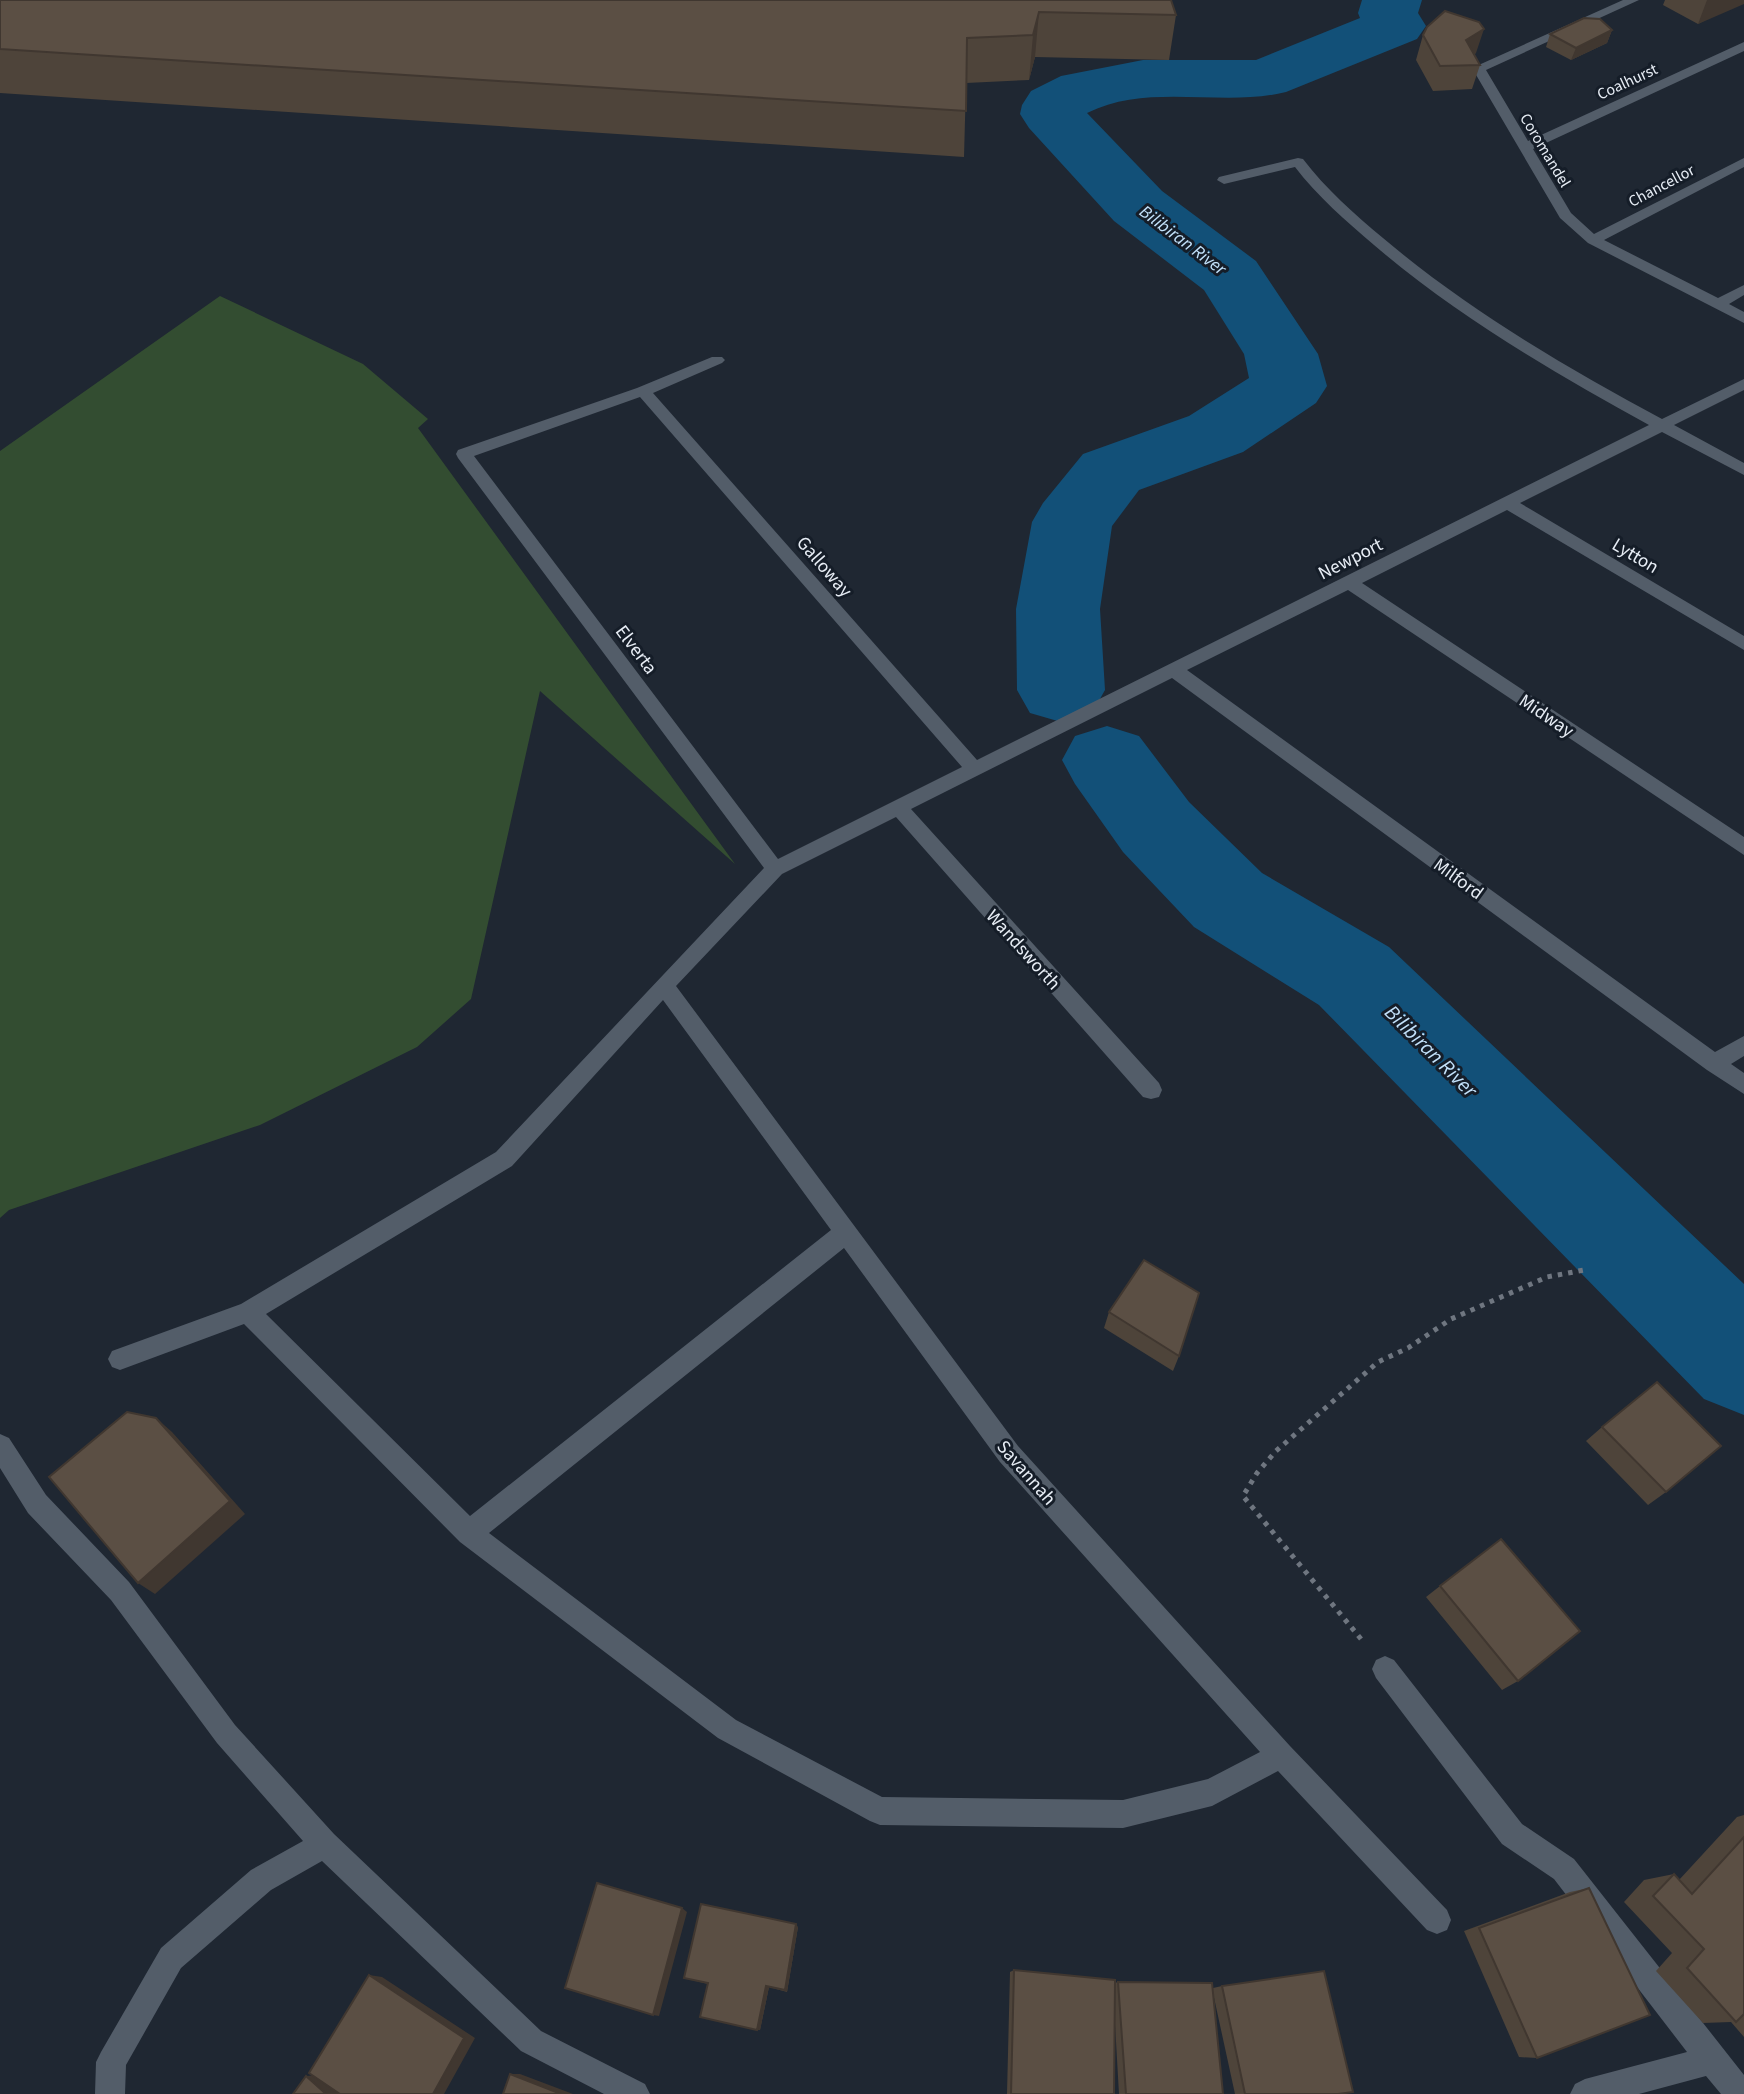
<svg xmlns="http://www.w3.org/2000/svg" width="1744" height="2094" font-family="'Source Sans 3',sans-serif">
<style>
.green{fill:#334d31}
.lines{fill:none;stroke-linecap:round;stroke-linejoin:round}
.river{fill:#125078;fill-rule:evenodd}
.path{stroke:#6f7680;stroke-width:5;stroke-dasharray:4.5 6;stroke-linecap:butt}
.minor{fill:#535d69;fill-rule:evenodd}
.wall{fill:#4e443a}
.shaded-wall{fill:#403730}
.building{fill:#5b4f44;stroke:#403730;stroke-width:2}
.labels{text-anchor:middle;stroke-width:6;stroke-linejoin:round;paint-order:stroke}
.far-street-label{font-size:16px;fill:#e7edf5;stroke:#151d28}
.far-water-label{font-size:18px;font-style:italic;fill:#c3e2fb;stroke:#151d28}
.street-label{font-size:19px;fill:#e7edf5;stroke:#151d28}
.water-label{font-size:21px;font-style:italic;fill:#c3e2fb;stroke:#151d28}
</style>
<rect width="100%" height="100%" fill="#1f2732"/>
<!-- green -->
<path class="green" d="M220,296L363,364L428,419L418,428L735,864L540,691L471,999L417,1047L260,1125L9,1210L0,1218V451Z"/>
<g class="lines">
<!-- river -->
<path class="river" d="M1362,0H1422L1418,13L1426,26L1417,39L1286,92C1222,108 1149,82 1087,113L1162,191L1256,261L1318,354L1327,386L1316,403L1243,452L1139,490L1112,526L1100,609L1105,690L1092,713L1061,722L1030,713L1017,690L1016,609L1032,522L1043,503L1083,454L1189,416L1249,378L1244,354L1204,290L1114,221L1029,128L1020,114L1022,105L1031,91L1061,76L1143,60H1256L1360,18L1358,13Z
M1107,726L1139,736L1189,802L1262,873L1389,947L1744,1284V1415L1704,1399L1319,1005L1194,927L1123,852L1075,784L1062,760L1075,736Z"/>
<!-- path -->
<path class="path" d="M1361,1639L1243,1496L1257,1473L1276,1451L1378,1362L1408,1348L1451,1319L1547,1277L1584,1270"/>
<!-- minor -->
<path class="minor" d="M1623,0H1639L1486,70L1528,141L1744,42V51L1533,149L1571,213L1594,234L1744,158V167L1604,240L1718,298L1744,285V295L1729,304L1744,312V323L1588,243L1560,218L1472,68Z
M1298,158L1303,159C1326,189 1354,214 1383,238C1468,310 1564,366 1662,419L1744,379V390L1674,425L1744,463V475L1662,432L1520,503L1744,636V650L1507,510L1362,583L1744,837V855L1348,590L1187,670L1715,1052L1744,1036V1056L1731,1064L1744,1073V1094L1707,1070L1172,678L911,809L1159,1083L1162,1090L1159,1097L1151,1099L1143,1097L896,817L782,874L676,986L1018,1446L1290,1746L1447,1910L1451,1920L1447,1930L1437,1934L1427,1930L1278,1771L1212,1806L1123,1828L880,1825L870,1821L718,1738L460,1542L244,1324L120,1370L112,1367L108,1359L112,1351L241,1304L496,1152L764,868L458,458L456,454L458,450L637,388L712,357H722L725,360L722,363L653,393L977,760L1649,425C1553,372 1458,317 1374,245C1346,221 1317,196 1295,167L1224,184L1217,180L1219,177ZM640,397L962,767L778,859L474,456ZM663,1000L831,1230L470,1516L266,1314L512,1166ZM844,1248L1000,1462L1260,1752L1208,1779L1123,1800L882,1797L736,1720L489,1533Z
M0,1434L9,1438L46,1495L129,1582L235,1725L334,1834L541,2031L645,2084L650,2094H604L521,2051L322,1861L271,1890L181,1968L126,2065L125,2094H95L96,2062L101,2052L161,1948L251,1870L303,1841L217,1743L111,1600L28,1513L0,1468Z
M1385,1656L1394,1660L1522,1824L1574,1859L1744,2075V2094H1721L1706,2076L1639,2094H1570L1575,2084L1585,2079L1687,2052L1554,1879L1502,1844L1376,1678L1372,1669L1376,1660Z"/>
</g>
<!-- wall -->
<path class="wall" d="M0,0H1171L1176,15L1169,60L1035,57L1029,80L966,83L964,157L0,93Z
M1665,0H1744L1698,24L1663,5Z
M1612,30L1607,43L1571,60L1546,47L1550,34Z
M1423,35L1476,53L1474,54L1480,65L1472,89L1433,91L1416,60Z
M1109,1312L1179,1356L1173,1371L1104,1328Z
M1602,1427L1666,1492L1648,1505L1586,1441Z
M1440,1586L1518,1681L1502,1690L1426,1597Z
M1744,1815V2037L1731,2022L1703,2023L1656,1971L1672,1953L1624,1902L1644,1880L1674,1874L1679,1880L1737,1817Z
M1589,1888L1537,2058L1519,2057L1464,1931L1570,1892Z
M798,1927L787,1992L769,1987L760,2030L708,1984L684,1978Z
M1014,1970L1115,1983L1118,1982L1213,1988L1222,1986L1338,2094H1235L1213,1993L1223,2094H1119L1115,2024L1114,2094H1007L1010,1972Z"/>
<!-- shaded-wall -->
<path class="shaded-wall" d="M1707,0H1744V4L1698,24Z
M1039,12L1035,57L1029,80L1033,35Z
M1484,29L1476,53L1459,64L1466,40Z
M1612,30L1607,43L1571,60L1576,48Z
M156,1418L172,1432L245,1514L155,1594L138,1583Z
M682,1908L687,1912L659,2016L653,2015Z
M796,1924L798,1927L787,1992L785,1990Z
M369,1975L382,1977L475,2038L444,2094H433Z
M766,1986L769,1987L760,2030H757Z
M510,2074H520L573,2094H561Z
M321,2075L343,2094H326L306,2076Z"/>
<!-- building -->
<path class="building" d="M0,0H1171L1176,15L1039,12L1033,35L967,38L966,111L0,49Z
M1445,11L1479,22L1484,29L1466,40L1480,65L1440,66L1423,35L1427,27Z
M1584,18L1600,19L1612,30L1576,48L1550,34Z
M1144,1260L1199,1293L1179,1356L1109,1312Z
M1657,1382L1721,1446L1666,1492L1602,1427Z
M127,1412L156,1418L230,1501L138,1583L49,1477Z
M1501,1539L1580,1631L1518,1681L1440,1586Z
M1744,1837V2014L1736,2022L1687,1968L1704,1949L1653,1896L1674,1874L1692,1894Z
M597,1883L682,1908L653,2015L565,1988Z
M1589,1888L1650,2015L1537,2058L1479,1928Z
M701,1904L796,1924L785,1990L766,1986L757,2030L700,2017L708,1983L684,1978Z
M1014,1970L1115,1980L1114,2094H1011Z
M1324,1971L1353,2092L1338,2094H1245L1222,1986Z
M369,1975L464,2038L433,2094H340L309,2073Z
M1118,1982L1212,1983L1223,2094H1126Z
M510,2074L561,2094H503Z
M306,2076L326,2094H293Z"/>
<g class="labels">
<!-- far-street labels -->
<g class="far-street-label">
<text transform="translate(1627 81) rotate(-25)" y="6">Coalhurst</text>
<text transform="translate(1546 150) rotate(59)" y="6">Coromandel</text>
<text transform="translate(1661 185) rotate(-28)" y="6">Chancellor</text>
</g>
<!-- far-water labels -->
<g class="far-water-label">
<text transform="translate(1183 240) rotate(37)" y="6">Bilibiran River</text>
</g>
<!-- street labels -->
<g class="street-label">
<text transform="translate(1636 555) rotate(31)" y="7">Lytton</text>
<text transform="translate(1350 558) rotate(-27)" y="7">Newport</text>
<text transform="translate(825 566) rotate(49)" y="7">Galloway</text>
<text transform="translate(637 649) rotate(53)" y="7">Elverta</text>
<text transform="translate(1547 715) rotate(34)" y="7">Midway</text>
<text transform="translate(1459 878) rotate(36)" y="7">Milford</text>
<text transform="translate(1024 949) rotate(48)" y="7">Wandsworth</text>
<text transform="translate(1027 1472) rotate(49)" y="7">Savannah</text>
</g>
<!-- water labels -->
<g class="water-label">
<text transform="translate(1431 1051) rotate(45)" y="7">Bilibiran River</text>
</g>
</g>
</svg>
